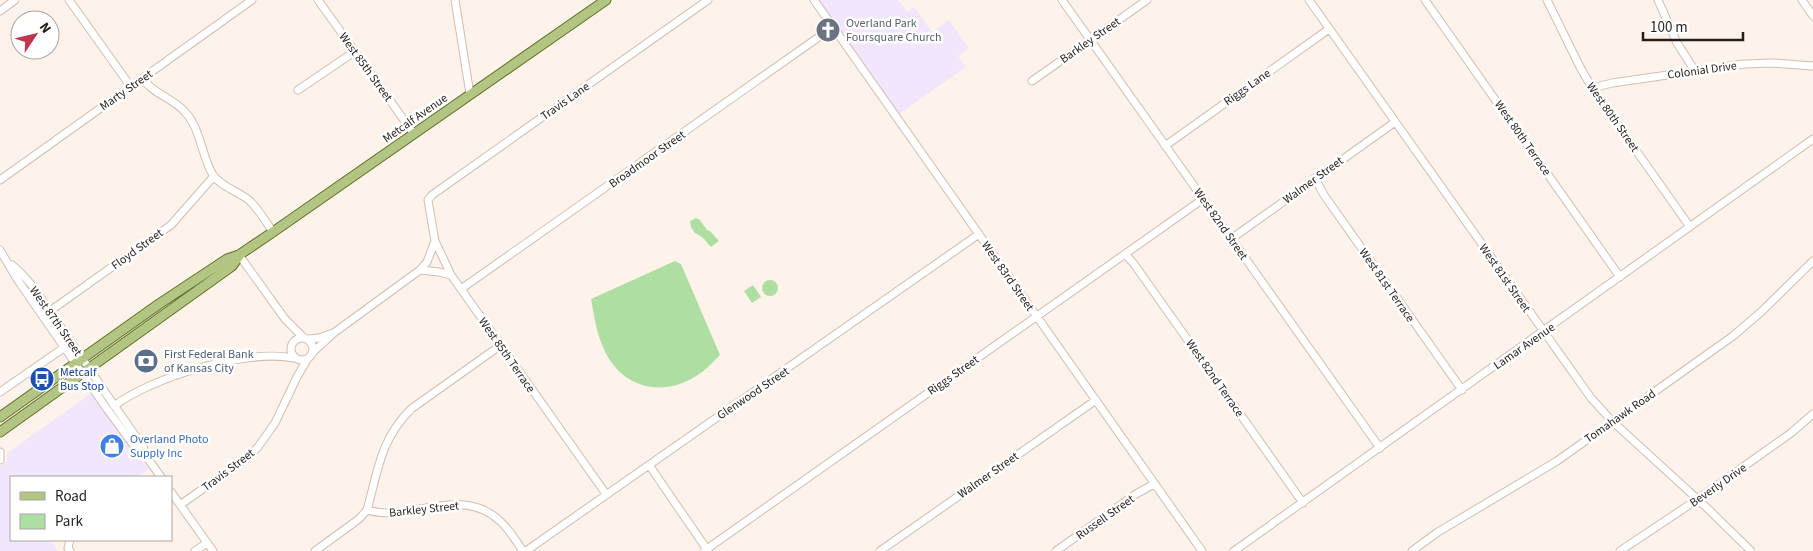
<svg xmlns="http://www.w3.org/2000/svg" width="1813" height="551" font-family="'Source Sans 3',sans-serif">
<style>
.commercial{fill:#f1e6fb}
.green{fill:#afdea3}
.lines{fill:none;stroke-linecap:round;stroke-linejoin:round}
.minor-casing{stroke:#d0beb1;stroke-width:9}
.major-casing{stroke:#617128;stroke-width:11}
.minor{stroke:#fff;stroke-width:7}
.major{stroke:#b3c583;stroke-width:9}
.labels{text-anchor:middle;stroke-width:5;stroke-linejoin:round;paint-order:stroke}
.worship-label{font-size:12px;fill:#5b616d;stroke:#fff;text-anchor:start}
.street-label{font-size:12px;fill:#251e19;stroke:#fff}
.service-label{font-size:12px;fill:#4e5e75;stroke:#fff;text-anchor:start}
.transit-label{font-size:12px;fill:#164399;stroke:#fff;text-anchor:start}
.shop-label{font-size:12px;fill:#366cbe;stroke:#fff;text-anchor:start}
</style>
<rect width="100%" height="100%" fill="#fef3eb"/>
<!-- commercial -->
<path class="commercial" d="M819,0H898L907,12L914,7L932,32L949,20L969,48L958,56L966,67L899,114Z
M93,392L134,452L149,469L137,477H11V540H50L58,551H0V466L7,461V453Z"/>
<!-- green -->
<path class="green" d="M696,218L700,220L707,230L710,231L719,241L711,247L702,237L695,233L691,227L690,221Z
M675,261L681,264L720,355C711,364 703,373 691,379C656,398 618,384 603,347C596,331 594,315 591,299Z
M762 288a8 8 0 1 1 16 0a8 8 0 1 1-16 0Z
M753,285L761,297L752,303L744,291Z"/>
<g class="lines">
<defs>
<path id="minor" d="M69,0L131,87
M318,0L414,134
M455,0L470,94
M814,0L1202,551
M1062,0L1380,448
M1309,0L1591,398L1612,421L1705,506L1751,551
M1425,0L1620,277
M1547,0L1580,67L1592,88L1690,227
M1658,0L1677,43L1695,71
M1802,0L1813,16
M0,11L15,0
M143,79C153,94 173,98 185,112C201,129 201,155 213,175C221,187 240,192 250,201C259,210 266,222 273,232
M1032,81L1147,0
M1592,88L1612,83L1744,64L1773,63L1813,66
M298,90L354,52
M1165,146L1329,29
M1315,178L1324,195L1462,390
M0,180L252,0
M1231,239L1395,122
M0,250L17,279L107,409L138,451L148,459L161,477
M239,255L285,319L303,337
M1126,255L1134,264L1303,503
M12,265C32,281 45,305 60,326C88,366 114,407 143,446L147,458
M420,270L439,272L451,275
M461,289L833,27
M50,311L171,225L214,176
M291 349a11 11 0 1 1 22 0a11 11 0 1 1-22 0Z
M308,339L319,338L333,333
M312,353L335,332L420,270L427,262L435,241
M0,392L65,347
M114,406C152,377 246,349 294,358
M0,452V460
M649,465L708,551
M171,492L213,551
M606,494L451,275L435,241L428,200L432,195L708,0
M180,505L248,457L258,447L275,423L297,377L308,358
M367,510C374,512 382,513 390,513C427,511 468,491 500,521C509,529 516,541 523,551
M70,551L68,548L70,540
M195,551L207,543
M315,551L359,519L367,510C378,471 380,440 411,409L501,345
M526,551L979,234
M704,551L1203,199
M880,551L1096,400
M1056,551L1136,494L1154,484
M1234,551L1813,139
M1412,551L1438,532L1557,461L1733,336L1761,312L1813,261
M1620,551L1698,499L1791,433L1813,414"/>
<path id="major" d="M0,417L159,304L227,259L239,255L273,232L606,0
M0,432L232,266L239,256"/>
</defs>
<!-- minor casing -->
<use href="#minor" class="minor-casing"/>
<!-- major casing -->
<use href="#major" class="major-casing"/>
<!-- minor -->
<use href="#minor" class="minor"/>
<!-- major -->
<use href="#major" class="major"/>
</g>
<!-- icons -->
<defs>
<symbol id="church-disc" viewBox="-11 -11 22 22"><circle r="9.5" fill="#6b7280" stroke="#fff"/><path d="M-1.2-6h2.4v3.5h3.3v2.4h-3.3V6h-2.4V-.1h-3.3v-2.4h3.3Z" fill="#fff"/></symbol>
<symbol id="bank-disc" viewBox="-11 -11 22 22"><circle r="9.5" fill="#5c6f8a" stroke="#fff"/><path d="M-6-4H6V4H-6ZM0-2.3a2.3 2.3 0 1 0 0 4.6a2.3 2.3 0 1 0 0-4.6Z" fill="#fff"/></symbol>
<symbol id="bus-disc" viewBox="-11 -11 22 22"><circle r="9.5" fill="#1a4fb4" stroke="#fff"/><path d="M-5-6H5V4H4V6H2V4H-2V6H-4V4H-5ZM-3.5-4V0h7V-4ZM-3.5 1.2v1.5H-2V1.2ZM2 1.2v1.5H3.5V1.2Z" fill="#fff"/></symbol>
<symbol id="shop-disc" viewBox="-11 -11 22 22"><circle r="9.5" fill="#3f7fe0" stroke="#fff"/><path d="M-5-2.5h2.3a2.7 3.5 0 0 1 5.4 0H5L5.5 6h-11ZM-1.5-2.5h3a1.5 2.3 0 0 0-3 0Z" fill="#fff"/></symbol>
</defs>
<g fill-rule="evenodd">
<use href="#church-disc" x="814" y="16" width="28" height="28"/>
<use href="#bank-disc" x="132" y="347" width="28" height="28"/>
<use href="#bus-disc" x="28" y="365" width="28" height="28"/>
<use href="#shop-disc" x="98" y="432" width="28" height="28"/>
</g>
<g class="labels">
<!-- worship labels -->
<g class="worship-label">
<text x="846" y="27">Overland Park<tspan x="846" dy="14">Foursquare Church</tspan></text>
</g>
<!-- street labels -->
<g class="street-label">
<text transform="translate(1090 40) rotate(-35)" y="4">Barkley Street</text>
<text transform="translate(366 67) rotate(54)" y="4">West 85th Street</text>
<text transform="translate(1702 70) rotate(-8)" y="4">Colonial Drive</text>
<text transform="translate(1247 87) rotate(-35)" y="4">Riggs Lane</text>
<text transform="translate(126 90) rotate(-35)" y="4">Marty Street</text>
<text transform="translate(565 101) rotate(-35)" y="4">Travis Lane</text>
<text transform="translate(1613 117) rotate(55)" y="4">West 80th Street</text>
<text transform="translate(415 118) rotate(-35)" y="4">Metcalf Avenue</text>
<text transform="translate(1523 138) rotate(55)" y="4">West 80th Terrace</text>
<text transform="translate(647 159) rotate(-35)" y="4">Broadmoor Street</text>
<text transform="translate(1313 180) rotate(-36)" y="4">Walmer Street</text>
<text transform="translate(1221 224) rotate(55)" y="4">West 82nd Street</text>
<text transform="translate(137 249) rotate(-36)" y="4">Floyd Street</text>
<text transform="translate(1008 276) rotate(55)" y="4">West 83rd Street</text>
<text transform="translate(1505 278) rotate(55)" y="4">West 81st Street</text>
<text transform="translate(1387 285) rotate(55)" y="4">West 81st Terrace</text>
<text transform="translate(56 321) rotate(55)" y="4">West 87th Street</text>
<text transform="translate(1524 346) rotate(-35)" y="4">Lamar Avenue</text>
<text transform="translate(507 355) rotate(55)" y="4">West 85th Terrace</text>
<text transform="translate(953 375) rotate(-35)" y="4">Riggs Street</text>
<text transform="translate(1215 378) rotate(55)" y="4">West 82nd Terrace</text>
<text transform="translate(753 393) rotate(-34)" y="4">Glenwood Street</text>
<text transform="translate(1620 416) rotate(-35)" y="4">Tomahawk Road</text>
<text transform="translate(228 470) rotate(-37)" y="4">Travis Street</text>
<text transform="translate(988 475) rotate(-35)" y="4">Walmer Street</text>
<text transform="translate(1718 485) rotate(-35)" y="4">Beverly Drive</text>
<text transform="translate(424 509) rotate(-6)" y="4">Barkley Street</text>
<text transform="translate(1105 517) rotate(-35)" y="4">Russell Street</text>
</g>
<!-- service labels -->
<g class="service-label">
<text x="164" y="358">First Federal Bank<tspan x="164" dy="14">of Kansas City</tspan></text>
</g>
<!-- transit labels -->
<g class="transit-label">
<text x="60" y="376">Metcalf<tspan x="60" dy="14">Bus Stop</tspan></text>
</g>
<!-- shop labels -->
<g class="shop-label">
<text x="130" y="443">Overland Photo<tspan x="130" dy="14">Supply Inc</tspan></text>
</g>
</g>
<!-- legend -->
<rect x="10" y="476" width="162" height="65" fill="#ffffff" stroke="#a8a5a3"/>
<rect x="20" y="492" width="25" height="8" fill="#b3c583" stroke="#a8a5a3"/>
<text x="55" y="501" font-size="15" fill="#251e19">Road</text>
<rect x="20" y="514" width="25" height="15" fill="#afdea3" stroke="#a8a5a3"/>
<text x="55" y="526" font-size="15" fill="#251e19">Park</text>
<!-- north arrow -->
<g transform="translate(35 35) rotate(55)"><circle r="24" fill="#ffffff" stroke="#a8a5a3"/>
<path d="M0-4L9 19L0 12L-9 19Z" fill="#c4344c"/>
<text y="-8" font-size="14" font-weight="bold" text-anchor="middle" fill="#251e19">N</text>
</g>
<!-- scale -->
<path d="M1643 32v8h100v-8" fill="none" stroke="#251e19" stroke-width="2.5"/>
<text x="1650" y="32" font-size="15" fill="#251e19" stroke="#ffffff" stroke-width="4" paint-order="stroke">100 m</text>
</svg>
